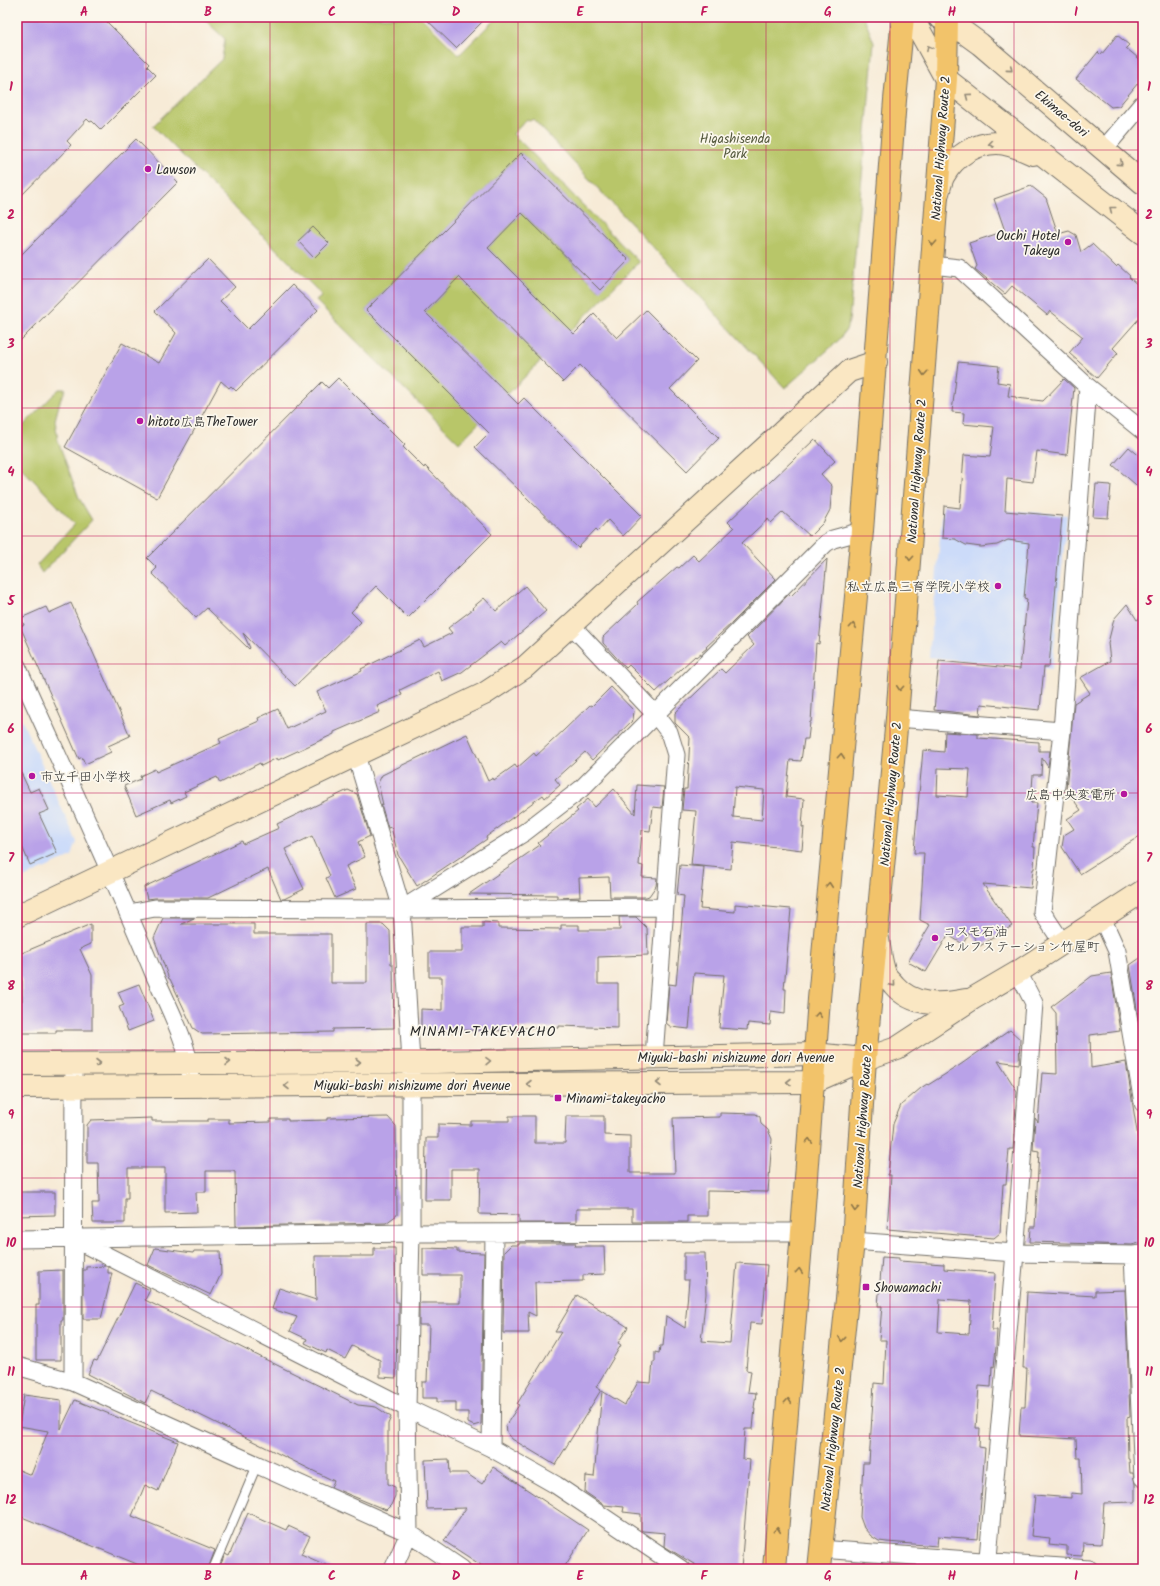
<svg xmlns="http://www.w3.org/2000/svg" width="1160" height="1586" font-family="Kalam,'Klee One',sans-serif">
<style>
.built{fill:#ccdbf9}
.green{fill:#b8c669;stroke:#72784a;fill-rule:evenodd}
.building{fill:#b9a2e8;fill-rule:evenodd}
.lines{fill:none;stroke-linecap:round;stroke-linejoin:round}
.lane-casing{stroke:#726e67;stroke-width:10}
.street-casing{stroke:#726e67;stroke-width:19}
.secondary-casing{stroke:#726e67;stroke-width:24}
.highway-casing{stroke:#726e67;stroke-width:24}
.lane{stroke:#fff;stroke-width:8}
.street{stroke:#fff;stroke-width:17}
.secondary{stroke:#fae7c3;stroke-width:22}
.highway{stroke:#f2c36a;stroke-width:22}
.oneway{stroke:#928977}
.oneway2{stroke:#8e774a}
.grid{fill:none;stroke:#c2185b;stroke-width:1;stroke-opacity:0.55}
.poi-dot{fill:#b5179e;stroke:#fbf7ec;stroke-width:1.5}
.labels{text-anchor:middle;stroke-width:3.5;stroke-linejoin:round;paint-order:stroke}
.street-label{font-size:13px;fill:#2b2b2b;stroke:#fbf7ec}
.park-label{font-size:13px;fill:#555a3e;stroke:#fbf7ec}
.poi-label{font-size:13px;fill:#2b2b2b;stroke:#fbf7ec;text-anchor:start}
.neighbourhood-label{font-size:14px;letter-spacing:1px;fill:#2b2b2b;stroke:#fbf7ec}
.neatline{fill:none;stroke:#c2185b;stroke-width:1.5}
.grid-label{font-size:13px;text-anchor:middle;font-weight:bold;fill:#c2185b}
</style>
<rect width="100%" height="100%" fill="#fbf7ec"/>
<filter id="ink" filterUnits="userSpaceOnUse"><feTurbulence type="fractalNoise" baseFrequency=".025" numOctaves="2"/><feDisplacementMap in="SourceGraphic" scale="8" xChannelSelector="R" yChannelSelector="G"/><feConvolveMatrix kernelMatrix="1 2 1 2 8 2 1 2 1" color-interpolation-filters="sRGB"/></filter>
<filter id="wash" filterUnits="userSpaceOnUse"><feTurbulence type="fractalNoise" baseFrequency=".012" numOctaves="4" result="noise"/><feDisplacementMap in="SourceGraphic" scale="16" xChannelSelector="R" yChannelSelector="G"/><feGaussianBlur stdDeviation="0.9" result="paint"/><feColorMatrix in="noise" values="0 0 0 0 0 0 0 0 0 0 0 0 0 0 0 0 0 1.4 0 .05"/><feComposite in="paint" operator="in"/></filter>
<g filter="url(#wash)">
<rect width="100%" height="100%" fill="#f7ebd7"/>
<!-- built -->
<path class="built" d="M943,505L1067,515L1052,669L929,657Z
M17,710L77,842L72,856L17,881Z"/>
<!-- green -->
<path class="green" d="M202,17H421L459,55L497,17H864L874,43L849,321L846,330L839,340L785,388L533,119L530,121L527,119L513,134L639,262L459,443L316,301L322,296L316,289L153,126L222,59L225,39ZM521,153L629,260L599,290L522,213L488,248L565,324L537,354L470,266L425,312L474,417L366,310Z
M59,389H66L60,401L55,420L58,441L79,498L92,520L42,573L37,565L75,524L17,463V432Z"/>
<g id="blocks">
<!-- building -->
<path class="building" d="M25,17H102L149,64L147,66L156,75L101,130L92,121L90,122L87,119L67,141L71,145L17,200V25Z
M424,17H487L456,48Z
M1117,35L1129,45L1126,48L1143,62V77L1119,106L1111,107L1076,79L1098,52L1101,55Z
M136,139L178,182L17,344V259Z
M521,153L629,260L600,290L522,213L488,248L574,334L594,314L617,338L646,310L697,361L670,389L719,438L687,471L580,365L563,382L459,277L425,312L518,404L524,398L642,516L623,536L608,520L598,531L596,529L578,548L475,447L489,433L366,310Z
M1031,186L1046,198L1058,234L1069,231L1076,235L1081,252L1092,244L1116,267L1118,265L1130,276L1129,277L1143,290V314L1113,348L1118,353L1097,378L1069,353L1083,337L1050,311L1047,315L1012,286L1005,294L975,269L977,266L969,243L1005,231L994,199Z
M313,227L329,243L314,258L298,241Z
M208,259L235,287L220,301L248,329L292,285L318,310L236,391L231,386L229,388L221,381L157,498L65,447L122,343L159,363L176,333L155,311Z
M958,362L999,366L997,382L1010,384L1008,396L1016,397V398L1043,401L1064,379L1074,388L1067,455L1037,451L1033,482L1007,479L1005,511L1062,516L1049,667H1044L1040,710L981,704L980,715L934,710L939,661L1020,669L1027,599L1024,598L1029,543L1008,540L997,545L981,547L966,545L955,539L942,538L944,506L960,508L964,455L990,457L994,427L963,424L964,413L952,412Z
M338,378L405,445L403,447L424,468L425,466L492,534L408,618L376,586L351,612L361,622L295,686L243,633L250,648L249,649L207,608L196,618L152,573L157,568L147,558L322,382L328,388Z
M815,439L835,461L821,474L832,486L830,510L823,523L810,536L783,512L771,523L768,519L742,543L776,579L732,623L706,647L707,648L696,657L695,656L656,692L629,665L626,668L603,643V637L638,604L637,602L677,567L679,568L693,555L699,561L734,528L728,522Z
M1129,447L1143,459V491L1113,465Z
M1096,484L1111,485L1108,518L1093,517Z
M827,559L819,644L816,643L811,722H810L808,739H804L801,761L790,760L786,797L804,799L802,827H804L802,850L733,842L731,869L691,865L696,811L682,810L684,789H687L690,738L675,723V713L721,669L725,673L754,645L747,637L789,594L791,596ZM735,787L764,790L762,820L733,817Z
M525,586L546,611L505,646L501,642L462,672L442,681L438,671L400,690L402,695L377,706L380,712L334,732V734L278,760L277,758L261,766L260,763L220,783L217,777L184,792L186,796L171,803L170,800L136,815L124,786L141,779L140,776L155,769L156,772L221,743L219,739L259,721L258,718L278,709L287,729L326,711L317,692L362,671L361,669L420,640L424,647L452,633L448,628L473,609L472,608L484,598L496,611Z
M71,603L130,736L108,746L111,752L85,764L82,757L79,759L20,626L24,625L21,618L46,607L49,613Z
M1127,604L1137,620L1143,616V834L1080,874L1062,847L1064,835L1074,829L1067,819L1081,810L1066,790L1074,703L1090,693L1080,678L1110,661L1108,643L1114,619Z
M611,687L634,711L633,720L592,760L585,752L555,779L560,785L545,798L543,795L486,837L487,839L417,886L398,855L391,827L388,828L381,804L383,805L378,783L382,775L467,734L488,781L493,778L494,780L515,765L517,768L534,753L536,756L564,730L590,705L592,706Z
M945,732L978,734V738L1039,742V751H1050L1048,767L1042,758L1041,775H1033L1031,803H1037L1033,847H1035L1034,869H1033L1031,888L983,884L1012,926L980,946L970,931L963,944L948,935L926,972L908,962L930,925L920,920L924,853H914L915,838L923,750L944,752ZM938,768L970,769L968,797L937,795Z
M17,764L30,792L39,788L49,810L39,814L57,853L30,865L17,835Z
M637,785L664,787L662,808L653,807L650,831L642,830L639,865L643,866L642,877L657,878L656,886L649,896L646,897H610L609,877L579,878L580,897L557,898V895L469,894L540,845L538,843L578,811L576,809L588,799L595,807L614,789L635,814Z
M348,790L357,794L370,836L358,842L365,857L346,866L356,889L335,898L326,878L330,876L312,836L285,849L304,889L284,899H281L268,869L208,898H155L147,899L144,887L242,841L243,844L279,828L277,824Z
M680,865L704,867L700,909L735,912V904L791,909L784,989H786L785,1014L771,1012L770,1025L748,1023L747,1030L719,1028L724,975L694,973L689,1029L671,1027L666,1023L669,984L676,985L684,896L677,895Z
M619,917H636L647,928L648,955L598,957V984H618V1028L559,1026V1028H518V1031L455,1030V1032L429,1031L421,1026V1009L442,1010V977H429V952H462V927H483V922L498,923V928L561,929V925H579V930H620Z
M163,918H194L181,924H254V934H331V983H367V924H383L390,931L391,965H393L394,1028L333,1029V1032L202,1034L193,1028L170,979H169L154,938Z
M91,924V944L80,949L92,975V1030H56V1033H17V1001H22V981L17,969V955Z
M1143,956V1028H1140L1130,965Z
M1111,973L1120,1031L1090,1035L1091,1068L1126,1062L1138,1138L1143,1137V1242L1132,1245L1030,1242L1031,1227H1035L1039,1151L1033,1150L1035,1118L1038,1122L1042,1073L1057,1074L1056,1013L1051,1007L1092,976Z
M139,984L154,1021L128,1031L119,1007L124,1005L118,992Z
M1010,1030L1020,1039L1019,1064L998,1061L1017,1091L1013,1149H1009L1006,1184H1003L1000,1233L994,1238L887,1229L891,1175H888L893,1124L901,1105L921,1088L927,1084L928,1085L960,1065Z
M720,1113L756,1114L760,1117L761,1124L768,1130L772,1139L768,1192L707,1191V1216H687V1222H632V1209H576V1223H519V1215L479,1214L480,1169H451V1200H425L426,1138H438V1124L471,1125V1121H509V1116H535V1143H565L566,1116H604V1135L630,1136V1173H675L673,1118L720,1117Z
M388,1117L396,1126L397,1215L386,1223L236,1226L235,1172L233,1171H206V1192H196L197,1212L165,1213V1168H128V1198H125V1223H93L92,1203H99L98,1163H87V1125L91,1120L152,1118V1121H208V1119H229V1123L271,1122V1119H288V1121L327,1120V1118Z
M17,1192H55V1215L17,1216Z
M519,1243H576L575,1246H604L605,1274L583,1275V1281L535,1282L536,1316L528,1312L529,1333H503L504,1252L511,1245H519Z
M155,1248L193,1253L194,1251H220L221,1274L211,1295L148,1265Z
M374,1248H395L396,1302H399V1325H397V1327L396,1378L380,1377V1360L352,1346L345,1359L327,1350L326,1353L305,1343L307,1339L290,1331L297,1317L272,1309L279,1288L316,1300L315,1256H374Z
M423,1248L457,1249V1252L484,1253L481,1424L474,1426L468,1423V1412H456V1402H437V1398H422V1382H427L429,1325H419V1303H460V1275H423Z
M684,1253H705L706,1294L701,1341L730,1343L737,1263L767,1265L762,1324L750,1323L746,1370L751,1371L748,1392L756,1393L754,1408H755L753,1429H745L743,1459L750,1460L741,1569H702L664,1546L665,1533L643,1531L641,1530V1514L623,1512L624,1507L604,1505L585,1492L586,1476L594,1477L602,1391L625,1405L638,1382L651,1383L653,1362H655V1352L659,1353L660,1346H663L666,1316L685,1328L689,1280H684Z
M882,1257L899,1258V1261L944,1264V1269L995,1273L992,1330H997L996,1347L994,1367L992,1366L991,1387L979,1386L976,1428H980L979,1447L985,1448L978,1539L938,1536L937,1546L887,1542L879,1541L871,1536L864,1528L860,1517L863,1463H869L874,1383L884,1384L886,1340H879L882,1306H878ZM940,1299L971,1301L969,1334L938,1332Z
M106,1266L108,1267V1273H112L101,1319H83V1270H86V1267Z
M63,1270V1320H61V1360H36V1305H39V1271Z
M135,1283L150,1290L145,1300L358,1405L376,1407L391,1417L388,1424V1484L395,1487V1496L391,1505L386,1510L331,1487L334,1481L151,1391L145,1403L88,1374L94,1360L97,1361Z
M1125,1290L1130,1417L1127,1418L1128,1459H1129L1130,1473H1133L1135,1484V1502L1104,1503L1101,1544L1083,1543L1082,1556L1067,1555V1546L1049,1544L1050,1538L1031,1536L1035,1495L1071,1498V1493L1082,1494L1081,1458H1077L1076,1439L1019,1436L1021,1407H1025L1027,1368H1023L1027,1292L1095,1296V1291Z
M577,1295L628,1327L618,1343L621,1345L596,1387L601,1390L555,1465L512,1439L507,1432L506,1425L519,1405L517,1404L561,1332H555Z
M24,1395L61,1400V1429L75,1400L178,1442L158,1491L145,1485L132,1516L215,1550L208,1569H149L17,1515V1469L31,1475L48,1431L19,1426Z
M449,1459L450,1473H466L482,1484L493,1467L588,1530L563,1569H487L444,1541L466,1508L427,1509L425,1460Z
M248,1513L286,1530L288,1526L310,1536L301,1554L335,1569H219L225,1554L229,1556Z"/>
</g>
</g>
<g filter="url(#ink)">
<use href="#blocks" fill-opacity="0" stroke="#726e67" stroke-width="1"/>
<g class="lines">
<defs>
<path id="lane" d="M213,1569L257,1465"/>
<path id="street" d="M1104,149L1143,103
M932,265L959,268L1088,387L1143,431
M572,626L656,715L669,732L676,755L654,1057
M17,666C63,768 111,870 154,974C165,1000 190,1047 190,1073
M897,718L1062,731
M356,755L402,909L411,1062V1233L407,1408L409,1533L393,1569
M402,909L665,907
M129,913L155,908L402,909L525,832L581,789L826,543L833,539L862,531
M1102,918L1117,951L1143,1103
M1062,942L1042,912L1062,731L1088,387
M17,1239L411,1233L802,1232
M76,1240L407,1408L491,1448L556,1485L681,1569
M853,1241L1015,1253L1133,1255L1143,1254
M1133,1255L1143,1478
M17,1366L73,1382L409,1533L462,1569
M73,1382L74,1063
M491,1448L494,1233
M820,1549L1089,1569
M987,1569L1015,1253L1034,1003L1018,972"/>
<path id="secondary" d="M912,17L946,79L1143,233
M939,17L947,20L980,44L1143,183
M938,193C940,187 941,180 944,175C955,156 975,143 997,143C1009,143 1022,149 1033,154
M17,916L484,694L525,667L849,371L876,362
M878,939C880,951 881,965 886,976C888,979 892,982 894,985C913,1007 941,1005 966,1000
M17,1064L435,1062L814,1054L864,1059
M17,1087L813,1082L865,1059L897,1048L972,999L1018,972L1143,891"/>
<path id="highway" d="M774,1569L802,1232L819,999L862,531L895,100L903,17
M819,1569L853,1241L865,1059L897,718L946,79L947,17"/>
</defs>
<!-- lane casing -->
<use href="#lane" class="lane-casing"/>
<!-- street casing -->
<use href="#street" class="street-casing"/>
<!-- secondary casing -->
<use href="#secondary" class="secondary-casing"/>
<!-- highway casing -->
<use href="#highway" class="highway-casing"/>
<!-- lane -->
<use href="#lane" class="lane"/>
<!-- street -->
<use href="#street" class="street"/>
<!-- secondary -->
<use href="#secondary" class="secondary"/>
<!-- highway -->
<use href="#highway" class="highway"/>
</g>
<!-- one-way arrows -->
<defs><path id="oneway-chevron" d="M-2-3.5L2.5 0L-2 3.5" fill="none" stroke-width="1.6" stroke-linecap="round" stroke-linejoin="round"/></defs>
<g class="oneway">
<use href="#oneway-chevron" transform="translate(929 48) rotate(-119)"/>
<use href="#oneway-chevron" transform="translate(1010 69) rotate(40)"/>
<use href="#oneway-chevron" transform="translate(968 96) rotate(-143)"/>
<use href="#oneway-chevron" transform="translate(991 144) rotate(172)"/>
<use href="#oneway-chevron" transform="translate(1120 163) rotate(41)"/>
<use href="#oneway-chevron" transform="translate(1112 209) rotate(-142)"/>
<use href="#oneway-chevron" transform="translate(893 984) rotate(49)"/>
<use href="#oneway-chevron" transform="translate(488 1061) rotate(-1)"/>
<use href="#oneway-chevron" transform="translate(228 1062)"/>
<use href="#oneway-chevron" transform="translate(358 1062)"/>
<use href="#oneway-chevron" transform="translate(98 1063)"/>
<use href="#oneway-chevron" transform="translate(789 1082) rotate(180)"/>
<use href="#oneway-chevron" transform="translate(659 1083) rotate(180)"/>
<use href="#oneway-chevron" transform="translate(529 1084) rotate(180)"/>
<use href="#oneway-chevron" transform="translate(287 1086) rotate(180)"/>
</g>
<g class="oneway2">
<use href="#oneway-chevron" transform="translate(933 243) rotate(93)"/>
<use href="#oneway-chevron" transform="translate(924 373) rotate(94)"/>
<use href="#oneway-chevron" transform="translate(910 558) rotate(94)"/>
<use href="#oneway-chevron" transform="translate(853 626) rotate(-85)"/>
<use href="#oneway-chevron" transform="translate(900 688) rotate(94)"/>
<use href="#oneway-chevron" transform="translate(841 756) rotate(-85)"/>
<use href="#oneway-chevron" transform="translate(829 885) rotate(-85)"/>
<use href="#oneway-chevron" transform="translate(818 1015) rotate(-85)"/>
<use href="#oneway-chevron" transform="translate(809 1141) rotate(-86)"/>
<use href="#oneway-chevron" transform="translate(855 1209) rotate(94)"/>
<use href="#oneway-chevron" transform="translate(799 1271) rotate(-85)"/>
<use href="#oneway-chevron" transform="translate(842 1339) rotate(96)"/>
<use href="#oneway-chevron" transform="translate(788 1401) rotate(-85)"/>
<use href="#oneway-chevron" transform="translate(777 1530) rotate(-85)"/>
</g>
</g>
<!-- grid -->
<path class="grid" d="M146,17V1569M270,17V1569M394,17V1569M518,17V1569M642,17V1569M766,17V1569M890,17V1569M1014,17V1569M17,150H1143M17,279H1143M17,408H1143M17,536H1143M17,664H1143M17,793H1143M17,922H1143M17,1050H1143M17,1178H1143M17,1307H1143M17,1436H1143"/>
<!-- markers -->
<g class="poi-dot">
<circle cx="148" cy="169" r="4"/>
<circle cx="1068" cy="242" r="4"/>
<circle cx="140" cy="421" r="4"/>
<circle cx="998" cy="586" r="4"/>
<circle cx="32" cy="776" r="4"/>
<circle cx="1124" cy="794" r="4"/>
<circle cx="935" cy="938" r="4"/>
<rect x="554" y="1094" width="8" height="8" rx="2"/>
<rect x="862" y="1283" width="8" height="8" rx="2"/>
</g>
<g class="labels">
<!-- street labels -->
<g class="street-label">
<text transform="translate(1062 113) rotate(40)" y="5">Ekimae-dori</text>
<text transform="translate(940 148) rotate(-86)" y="5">National Highway Route 2</text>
<text transform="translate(916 471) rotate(-86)" y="5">National Highway Route 2</text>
<text transform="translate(890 794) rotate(-85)" y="5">National Highway Route 2</text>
<text x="736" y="1062">Miyuki-bashi nishizume dori Avenue</text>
<text x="412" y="1090">Miyuki-bashi nishizume dori Avenue</text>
<text transform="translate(862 1116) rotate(-86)" y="5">National Highway Route 2</text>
<text transform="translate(832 1439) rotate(-84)" y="5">National Highway Route 2</text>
</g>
<!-- park labels -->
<g class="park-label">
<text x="735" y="143">Higashisenda<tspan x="735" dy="15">Park</tspan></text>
</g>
<!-- poi labels -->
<g class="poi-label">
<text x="156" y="174">Lawson</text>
<text x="1060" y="240" text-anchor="end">Ouchi Hotel<tspan x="1060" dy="15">Takeya</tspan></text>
<text x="148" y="426">hitoto広島TheTower</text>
<text x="990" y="591" text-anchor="end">私立広島三育学院小学校</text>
<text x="40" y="781">市立千田小学校</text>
<text x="1116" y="799" text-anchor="end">広島中央変電所</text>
<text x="943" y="936">コスモ石油<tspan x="943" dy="15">セルフステーション竹屋町</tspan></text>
<text x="566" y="1103">Minami-takeyacho</text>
<text x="874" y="1292">Showamachi</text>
</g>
<!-- neighbourhood labels -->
<g class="neighbourhood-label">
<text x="483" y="1036">MINAMI-TAKEYACHO</text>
</g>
</g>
<!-- margin -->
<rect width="1160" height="1586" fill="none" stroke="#fbf7ec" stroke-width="44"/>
<rect x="22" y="22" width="1116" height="1542" class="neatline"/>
<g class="grid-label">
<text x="84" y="16">A</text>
<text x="208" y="16">B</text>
<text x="332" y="16">C</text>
<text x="456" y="16">D</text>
<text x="580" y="16">E</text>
<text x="704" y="16">F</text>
<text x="828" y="16">G</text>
<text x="952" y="16">H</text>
<text x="1076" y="16">I</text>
<text x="11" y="91">1</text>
<text x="1149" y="91">1</text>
<text x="11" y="219">2</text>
<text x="1149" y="219">2</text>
<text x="11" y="348">3</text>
<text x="1149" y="348">3</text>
<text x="11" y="476">4</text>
<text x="1149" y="476">4</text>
<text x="11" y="605">5</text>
<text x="1149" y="605">5</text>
<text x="11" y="733">6</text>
<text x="1149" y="733">6</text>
<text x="11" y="862">7</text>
<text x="1149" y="862">7</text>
<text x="11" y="990">8</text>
<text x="1149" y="990">8</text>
<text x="11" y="1119">9</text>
<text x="1149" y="1119">9</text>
<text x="11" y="1247">10</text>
<text x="1149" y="1247">10</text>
<text x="11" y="1376">11</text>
<text x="1149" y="1376">11</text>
<text x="11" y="1504">12</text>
<text x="1149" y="1504">12</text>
<text x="84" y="1580">A</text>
<text x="208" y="1580">B</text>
<text x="332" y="1580">C</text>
<text x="456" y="1580">D</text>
<text x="580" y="1580">E</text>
<text x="704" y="1580">F</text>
<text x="828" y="1580">G</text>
<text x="952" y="1580">H</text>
<text x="1076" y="1580">I</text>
</g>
</svg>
